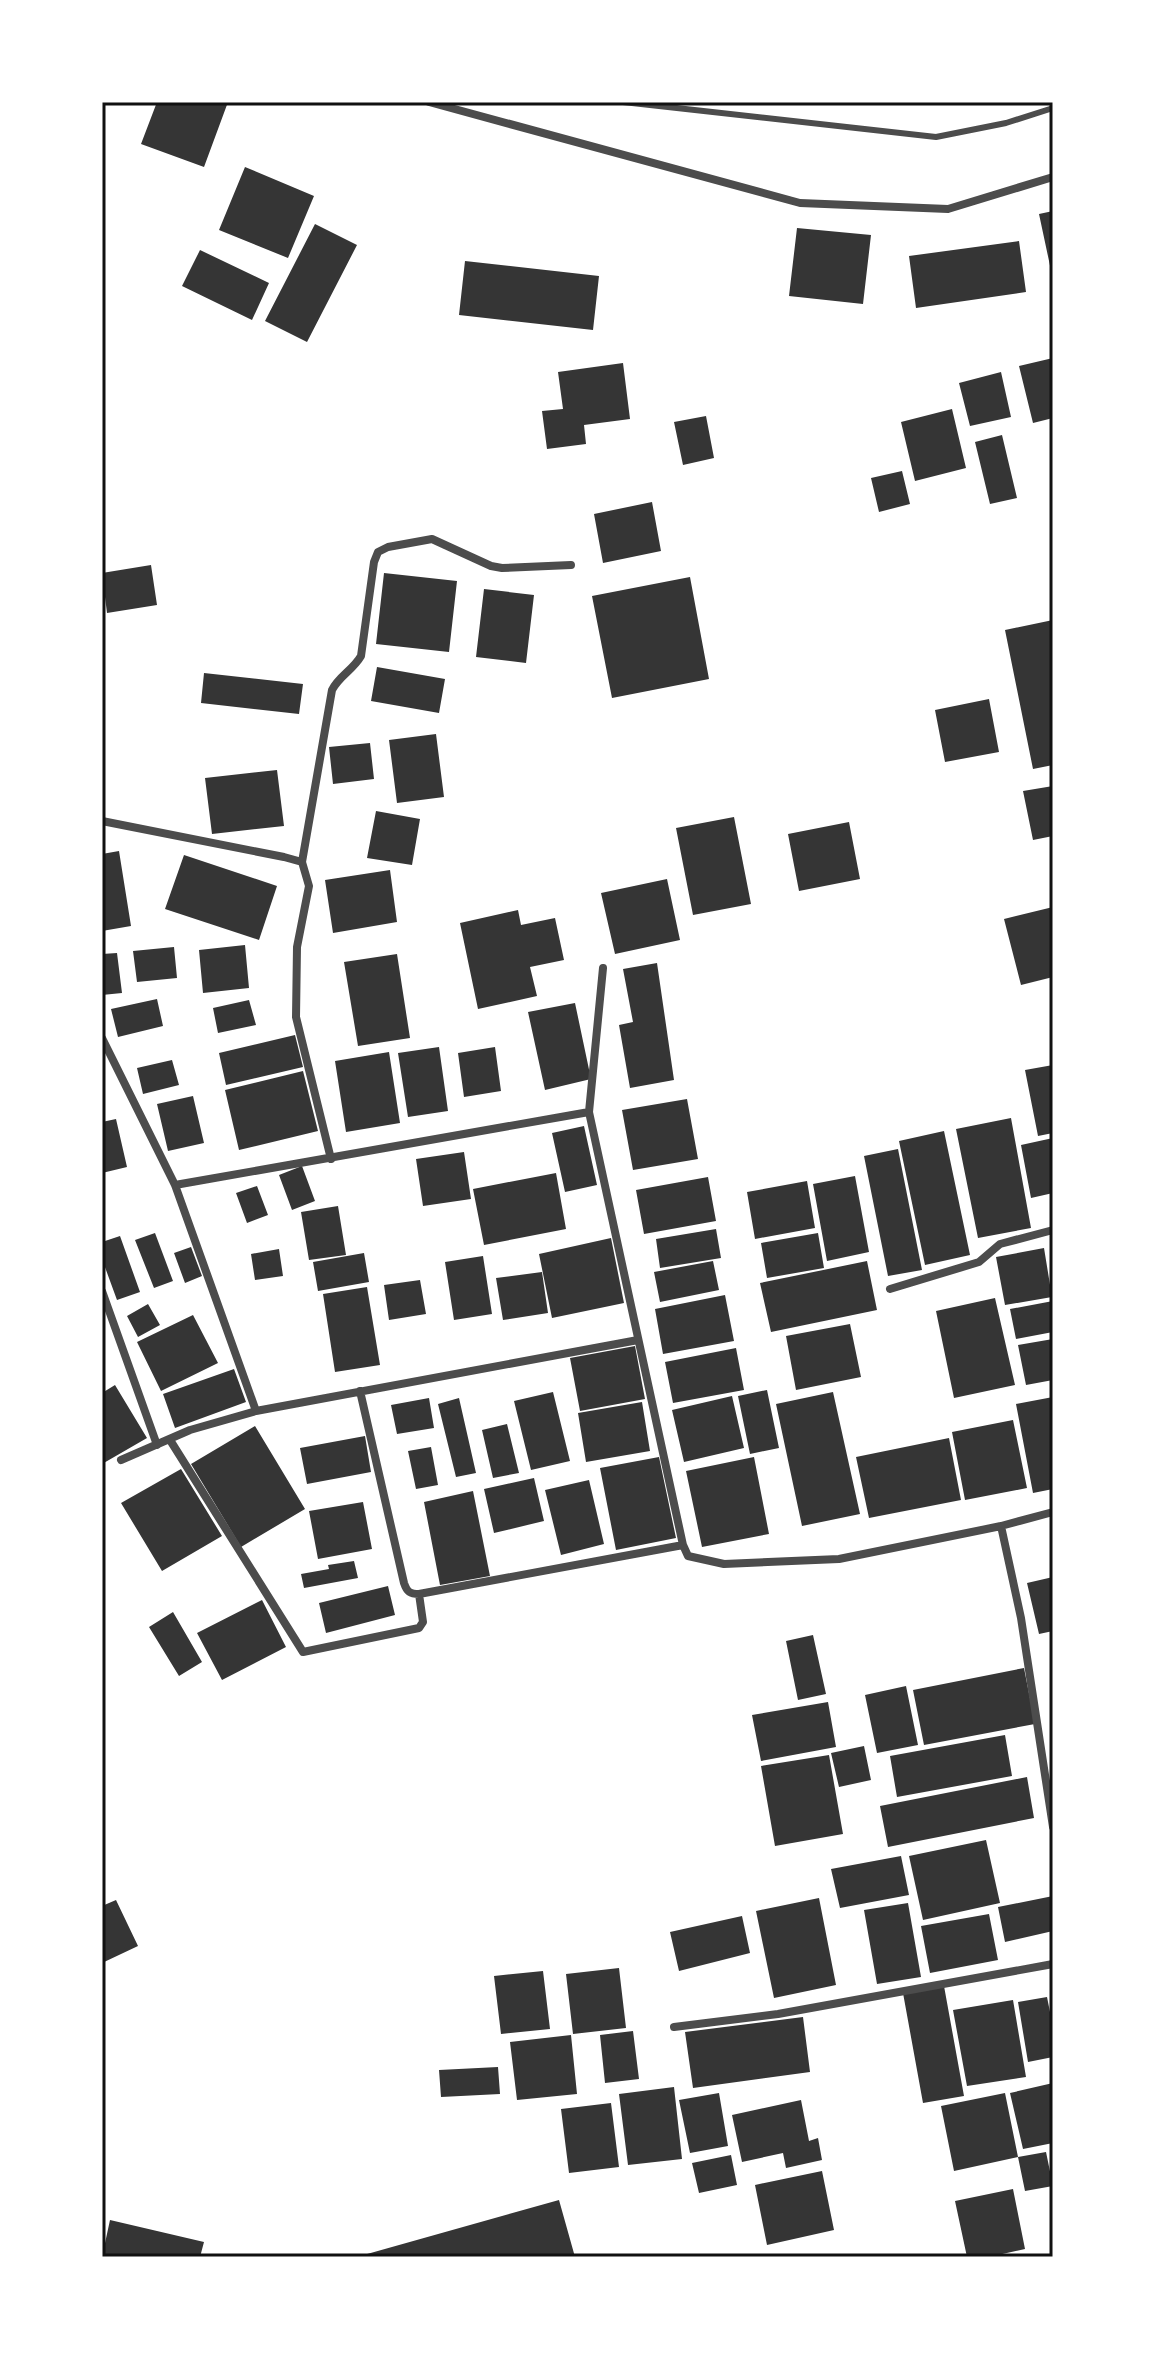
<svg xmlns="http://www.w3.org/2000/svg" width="1155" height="2359" font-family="Signika,sans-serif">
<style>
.building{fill:#353535}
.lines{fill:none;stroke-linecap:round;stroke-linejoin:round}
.service{stroke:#4c4c4c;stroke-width:6}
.minor{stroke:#4c4c4c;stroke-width:8}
.neatline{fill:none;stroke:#111;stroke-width:3}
</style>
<rect width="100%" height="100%" fill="#fff"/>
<!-- building -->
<path class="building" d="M157,102H228L204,167L141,144Z
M245,167L314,196L288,258L219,230Z
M1053,211V275H1052L1039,214Z
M315,224L357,245L307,342L265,321Z
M797,228L871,235L863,304L789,296Z
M1019,241L1026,292L916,308L909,256Z
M200,250L269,283L252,320L182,286Z
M465,261L599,276L593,330L459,315Z
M1053,358V418L1033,423L1019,366Z
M623,363L630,419L584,425L586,444L547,449L542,411L563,409L558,372Z
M1001,372L1011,417L970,426L959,383Z
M952,409L966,468L915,481L901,422Z
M706,416L714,458L683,465L674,422Z
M1002,435L1017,498L990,504L975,442Z
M902,471L910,504L879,512L871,478Z
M652,502L661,551L603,563L594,514Z
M151,565L157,605L107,613L102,573Z
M384,573L457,581L449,652L376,644Z
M690,577L709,679L612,698L592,596Z
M484,589L534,595L526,663L476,657Z
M1053,620V765L1033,769L1005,630Z
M377,667L445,679L439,713L371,701Z
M204,673L303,684L299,714L201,703Z
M989,699L999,752L945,762L935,710Z
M436,734L444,797L397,803L389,740Z
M370,743L374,779L333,784L329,747Z
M277,770L284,826L212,834L205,778Z
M1053,786V836L1033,840L1023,791Z
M376,811L420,819L412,865L367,858Z
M734,817L751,904L693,915L676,828Z
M849,822L860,879L799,891L788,834Z
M119,851L131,926L102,931V854Z
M184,855L277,886L259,940L165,909Z
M390,870L397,922L333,933L325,880Z
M667,879L680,940L615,954L601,893Z
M1053,907V977L1021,985L1004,919Z
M518,910L521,925L555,918L564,960L530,967L537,996L478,1009L460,923Z
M245,945L249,988L203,993L199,950Z
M174,947L177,978L137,982L133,951Z
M117,953L122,993L102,995V954Z
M397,954L410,1038L358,1046L344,962Z
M657,963L674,1080L630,1088L619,1025L633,1022L623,969Z
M157,999L163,1026L118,1037L111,1009Z
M249,1000L256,1025L218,1033L213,1008Z
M575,1003L591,1079L545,1090L528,1012Z
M295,1035L303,1067L226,1085L219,1053Z
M439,1047L448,1111L408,1117L398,1053Z
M495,1047L501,1091L464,1097L458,1053Z
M389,1052L400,1123L346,1132L335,1061Z
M172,1060L179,1085L143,1094L137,1068Z
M1053,1065V1133L1038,1136L1025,1070Z
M303,1071L318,1131L239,1150L225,1090Z
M193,1096L204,1143L168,1151L157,1104Z
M687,1099L698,1159L633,1170L622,1110Z
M1011,1118L1031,1228L978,1238L956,1129Z
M116,1119L127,1167L102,1173V1122Z
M584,1126L597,1185L565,1192L552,1133Z
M944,1131L970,1255L925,1265L899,1141Z
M1053,1138V1193L1031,1198L1021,1145Z
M898,1149L922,1270L888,1276L864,1156Z
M464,1152L471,1199L423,1206L416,1159Z
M302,1166L315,1201L292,1210L279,1175Z
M556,1173L566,1229L484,1245L473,1189Z
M855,1176L869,1252L827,1261L813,1184Z
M708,1177L716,1221L644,1234L636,1190Z
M807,1181L815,1228L755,1239L747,1192Z
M257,1186L268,1215L247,1223L236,1193Z
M338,1206L346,1255L309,1260L301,1212Z
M716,1229L721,1258L660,1268L656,1239Z
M155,1233L173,1281L154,1288L135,1240Z
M818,1233L824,1268L767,1278L761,1243Z
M120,1236L140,1292L117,1300L102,1259V1242Z
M611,1238L624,1303L552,1318L539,1254Z
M191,1247L202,1276L185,1283L174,1253Z
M1044,1248L1052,1297L1005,1305L996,1257Z
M279,1249L283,1276L255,1280L251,1254Z
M364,1253L369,1282L318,1291L313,1262Z
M483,1256L492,1314L454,1320L445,1262Z
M713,1261L719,1290L660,1302L654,1272Z
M867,1261L877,1310L771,1332L760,1283Z
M542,1272L548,1313L503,1320L496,1278Z
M420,1280L426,1314L389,1320L384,1285Z
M367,1287L380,1365L335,1372L323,1294Z
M725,1295L734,1341L663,1354L655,1309Z
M995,1298L1015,1385L954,1398L936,1311Z
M1053,1301V1332L1016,1339L1010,1309Z
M148,1304L160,1325L138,1337L127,1316Z
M193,1315L218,1363L161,1391L137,1342Z
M850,1324L861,1377L796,1390L786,1336Z
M1053,1339V1380L1026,1385L1018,1345Z
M635,1346L645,1399L580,1411L570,1358Z
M736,1348L744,1390L673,1403L665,1362Z
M234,1369L246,1402L175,1428L163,1394Z
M115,1385L147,1438L102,1464V1393Z
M767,1390L779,1448L750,1454L738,1396Z
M553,1392L570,1461L531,1470L514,1401Z
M833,1392L860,1514L802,1526L776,1404Z
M732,1396L744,1448L684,1462L672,1410Z
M1053,1397V1489L1033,1493L1016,1404Z
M429,1398L434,1428L397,1434L391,1405Z
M459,1398L476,1473L456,1477L438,1404Z
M642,1402L650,1451L586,1462L578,1413Z
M1013,1420L1027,1488L965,1500L952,1432Z
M507,1424L519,1473L493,1478L482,1430Z
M255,1426L305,1509L241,1547L191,1464Z
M365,1436L371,1472L307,1484L300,1448Z
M949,1438L961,1500L869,1518L856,1457Z
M431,1447L438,1485L416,1489L408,1451Z
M659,1457L676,1538L616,1550L600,1468Z
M754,1457L769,1534L702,1547L686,1471Z
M181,1469L222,1536L162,1571L121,1503Z
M534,1478L544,1521L494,1533L484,1489Z
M589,1480L604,1544L561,1555L545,1490Z
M473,1491L490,1576L440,1585L424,1502Z
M363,1502L372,1549L318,1559L309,1511Z
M354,1561L358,1578L304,1588L301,1574L329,1569L328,1565Z
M1053,1577V1631L1039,1634L1027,1583Z
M388,1586L395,1615L326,1633L319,1603Z
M262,1600L286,1647L222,1680L197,1633Z
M173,1612L202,1662L179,1676L149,1627Z
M813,1635L826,1694L798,1700L786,1641Z
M1024,1668L1035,1724L924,1745L913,1690Z
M906,1686L918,1745L877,1753L865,1695Z
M828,1702L836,1747L761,1761L752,1715Z
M1005,1735L1012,1776L897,1797L890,1756Z
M864,1746L871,1780L839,1787L831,1753Z
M829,1755L843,1834L775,1846L761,1766Z
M1027,1777L1034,1818L888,1847L880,1806Z
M986,1840L1000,1903L923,1920L909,1856Z
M901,1856L909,1895L840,1908L831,1869Z
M1053,1896V1931L1005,1942L998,1907Z
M819,1898L836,1985L774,1998L756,1911Z
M116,1900L138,1946L102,1963V1906Z
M908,1903L921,1977L877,1984L864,1910Z
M989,1914L998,1960L930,1973L921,1926Z
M742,1916L750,1953L679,1971L670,1932Z
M619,1968L626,2028L573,2034L566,1974Z
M543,1971L550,2029L501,2034L494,1976Z
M944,1986L964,2096L923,2103L903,1993Z
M1047,1997L1053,2027V2057L1028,2062L1018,2002Z
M1013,2000L1026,2077L967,2086L953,2010Z
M803,2017L810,2072L693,2088L685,2032Z
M633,2031L639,2079L605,2083L600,2035Z
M571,2035L577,2094L517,2100L510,2042Z
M498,2067L500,2094L441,2097L439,2070Z
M1053,2083V2143L1023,2149L1010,2093Z
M674,2087L682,2159L628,2165L619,2094Z
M719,2093L728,2146L690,2153L679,2100Z
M1005,2093L1018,2157L954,2171L941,2106Z
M801,2100L809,2141L818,2138L822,2160L786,2168L783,2153L742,2162L732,2115Z
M611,2103L619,2167L569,2173L561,2109Z
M1046,2152L1053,2186L1025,2191L1018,2157Z
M731,2155L737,2185L699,2193L692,2163Z
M822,2171L834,2230L767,2245L755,2185Z
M1013,2189L1025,2249L989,2257H967L955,2201Z
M559,2200L575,2257H361L360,2256Z
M110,2220L204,2242L200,2257H102Z"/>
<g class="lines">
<!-- service -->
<path class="service" d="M623,102L936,137L1006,123L1053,108"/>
<!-- minor -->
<path class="minor" d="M429,102L800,203L948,209L1053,177
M102,821L284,857L302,862L309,886L297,947L296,1017L331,1159
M302,862L332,690C339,676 353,670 361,656L374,562L378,552L388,547L432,539L491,566L502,568L571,565
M603,968L589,1112L683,1545L688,1556L724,1564L839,1559L1001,1526L1053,1512
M102,1038L175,1185L256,1411
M175,1185L589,1112
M890,1289L979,1262L1000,1244L1053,1230
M102,1291L157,1445
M360,1391L404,1583C407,1592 410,1594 419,1594L683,1545
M170,1440L303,1652L419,1628L423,1622L419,1594
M121,1460L190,1430L256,1411L638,1340
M1001,1526L1021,1618L1053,1827
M674,2027L778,2014L1053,1964"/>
</g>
<!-- border -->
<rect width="1155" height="2359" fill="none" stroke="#ffffff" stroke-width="208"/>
<rect x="104" y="104" width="947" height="2151" class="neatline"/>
</svg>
